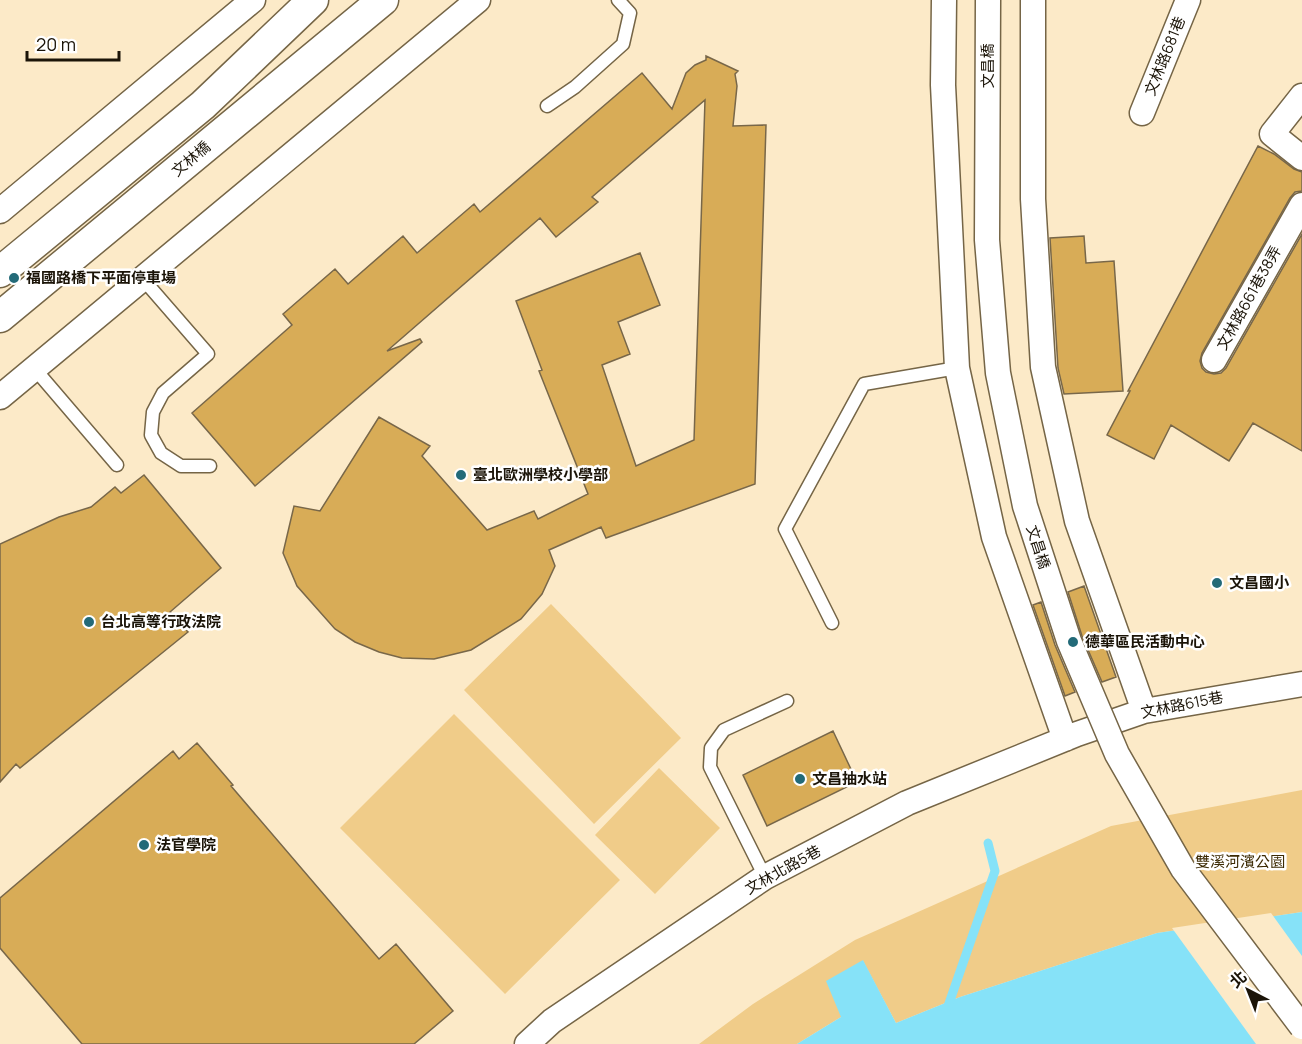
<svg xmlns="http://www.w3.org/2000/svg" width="1302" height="1044" font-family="Manrope,'Noto Sans TC',sans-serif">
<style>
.green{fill:#f0cc89}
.water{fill:#86e2f8}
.pier{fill:#fceac8}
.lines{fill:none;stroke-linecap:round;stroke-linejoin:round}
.stream{stroke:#86e2f8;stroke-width:9}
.building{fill:#d8ac57;stroke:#786749;stroke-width:1.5}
.service-casing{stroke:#756546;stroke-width:15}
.minor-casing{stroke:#756546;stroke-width:27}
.tertiary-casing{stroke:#756546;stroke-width:33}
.service{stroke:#fff;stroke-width:12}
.minor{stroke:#fff;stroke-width:24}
.tertiary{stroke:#fff;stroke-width:30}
.minor-bridge-casing{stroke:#756546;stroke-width:27;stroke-linecap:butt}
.minor-bridge{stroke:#fff;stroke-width:24}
.poi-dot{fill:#236a78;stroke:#fff;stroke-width:2}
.labels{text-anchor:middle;stroke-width:5;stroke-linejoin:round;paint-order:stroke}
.street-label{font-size:15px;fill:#1b1408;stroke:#fff}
.poi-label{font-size:15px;font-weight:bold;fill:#1b1408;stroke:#fff;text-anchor:start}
.park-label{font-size:15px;fill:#3d2b04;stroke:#fff}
</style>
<rect width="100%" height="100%" fill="#fceac8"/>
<!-- green -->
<path class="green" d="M551,604L681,738L594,824L464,690Z
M454,714L620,880L505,994L340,828Z
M659,768L720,828L655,894L595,835Z
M1302,790V912L1157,933L960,997L896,1023L863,961L841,1017L797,1044H699L753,1004L855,940L1111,826Z"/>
<!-- water -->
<path class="water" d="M1302,912V1044H797L841,1017L826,981L863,960L896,1023L960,997L1157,933Z"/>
<!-- pier -->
<path class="pier" d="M1271,913L1302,956V1044H1256L1172,928Z"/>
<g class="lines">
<!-- stream -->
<path class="stream" d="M946,1012L995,871L988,843"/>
</g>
<!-- building -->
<path class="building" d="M706,56L738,71L735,74L737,86L733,126L766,125L755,484L606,538L601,527L549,550L555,566L542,594L521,619L471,650L434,659L402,658L379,652L355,642L335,629L297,586L283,553L294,506L320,511L379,417L430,446L422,456L487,530L534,511L538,519L588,494L539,371L542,370L516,301L640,253L660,305L618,322L630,354L602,365L636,466L694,440L705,100L592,197L598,202L556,237L540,218L387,351L420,339L422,342L255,486L192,413L292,325L283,314L335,269L348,284L403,236L417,253L474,204L480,212L642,73L672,109L686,73L695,65L706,60Z
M1258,146L1274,154L1294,169L1302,172V191L1295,192L1290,198L1202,353L1200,361L1202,368L1206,372L1214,374L1221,373L1226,368L1302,234V451L1253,423L1229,461L1171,425L1154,459L1107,435L1130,391H1128Z
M1084,236L1086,263L1114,261L1123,391L1064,394L1058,368L1050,238Z
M144,475L221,568L170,612L188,632L20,768L16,764L0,782V544L59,517L91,507L115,487L121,493Z
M1084,586L1116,677L1102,682L1082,636L1068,592Z
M1041,602L1055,645L1075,692L1065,696L1033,605Z
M833,731L857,782L767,826L743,775Z
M197,743L233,785L231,786L379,959L396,944L453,1011L414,1044H82L0,948V898L173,751L179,759Z"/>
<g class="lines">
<defs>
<path id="service" d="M547,106L575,87L623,44L630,13L618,0
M142,278L208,354L163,393L153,412L151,435L161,453L181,466H210
M34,368L117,465
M832,623L785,529L864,384L957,368
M765,877L710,767L711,748L724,730L787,701"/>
<path id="minor" d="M944,0L943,85L957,368L994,537L1065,739
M1033,0V199L1043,367L1077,521L1144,711
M1302,96L1272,134L1302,158
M1142,113L1188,0
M0,211L253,0
M1214,360L1302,205
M0,397L478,0
M527,1044L552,1021L765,877L907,803L1077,734L1144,711L1302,684"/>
<path id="tertiary" d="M0,272L203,105L313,0
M0,317L383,0"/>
</defs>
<!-- service casing -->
<use href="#service" class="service-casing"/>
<!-- minor casing -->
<use href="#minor" class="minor-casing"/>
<!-- tertiary casing -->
<use href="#tertiary" class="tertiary-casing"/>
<!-- service -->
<use href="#service" class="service"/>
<!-- minor -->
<use href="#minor" class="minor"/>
<!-- tertiary -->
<use href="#tertiary" class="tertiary"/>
<defs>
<path id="minor-bridge" d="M988,0L987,240L998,373L1025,506L1069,641L1117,754L1183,869L1302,1027"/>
</defs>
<!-- minor-bridge casing -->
<use href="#minor-bridge" class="minor-bridge-casing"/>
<!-- minor-bridge -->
<use href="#minor-bridge" class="minor-bridge"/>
</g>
<!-- markers -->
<g class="poi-dot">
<circle cx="14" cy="278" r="6"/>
<circle cx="461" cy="475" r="6"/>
<circle cx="1217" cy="583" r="6"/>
<circle cx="89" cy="622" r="6"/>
<circle cx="1073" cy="642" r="6"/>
<circle cx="800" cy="779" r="6"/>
<circle cx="144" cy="845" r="6"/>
</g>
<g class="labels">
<!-- street labels -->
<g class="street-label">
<text transform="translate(1165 56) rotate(-68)" y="5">文林路681巷</text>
<text transform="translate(988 66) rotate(-90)" y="5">文昌橋</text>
<text transform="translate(191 159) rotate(-40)" y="5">文林橋</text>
<text transform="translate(1249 298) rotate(-61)" y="5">文林路661巷38弄</text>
<text transform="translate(1038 547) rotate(72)" y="5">文昌橋</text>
<text transform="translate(1182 705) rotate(-11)" y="5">文林路615巷</text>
<text transform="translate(783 870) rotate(-29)" y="5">文林北路5巷</text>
</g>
<!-- poi labels -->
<g class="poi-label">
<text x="26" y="283">福國路橋下平面停車場</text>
<text x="473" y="480">臺北歐洲學校小學部</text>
<text x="1229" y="588">文昌國小</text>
<text x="101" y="627">台北高等行政法院</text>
<text x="1085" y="647">德華區民活動中心</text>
<text x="812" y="784">文昌抽水站</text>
<text x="156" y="850">法官學院</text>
</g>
<!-- park labels -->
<g class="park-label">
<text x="1240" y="867">雙溪河濱公園</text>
</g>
</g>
<!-- north arrow -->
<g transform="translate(1248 990) rotate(318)" stroke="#ffffff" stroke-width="4.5" paint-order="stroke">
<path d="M0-4.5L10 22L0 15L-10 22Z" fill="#1b1408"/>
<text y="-9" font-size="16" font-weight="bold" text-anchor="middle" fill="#1b1408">北</text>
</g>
<!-- scale -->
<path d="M27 51v9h92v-9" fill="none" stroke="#1b1408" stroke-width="3"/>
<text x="36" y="51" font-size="18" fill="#1b1408" stroke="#ffffff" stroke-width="4.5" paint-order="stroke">20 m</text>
</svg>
